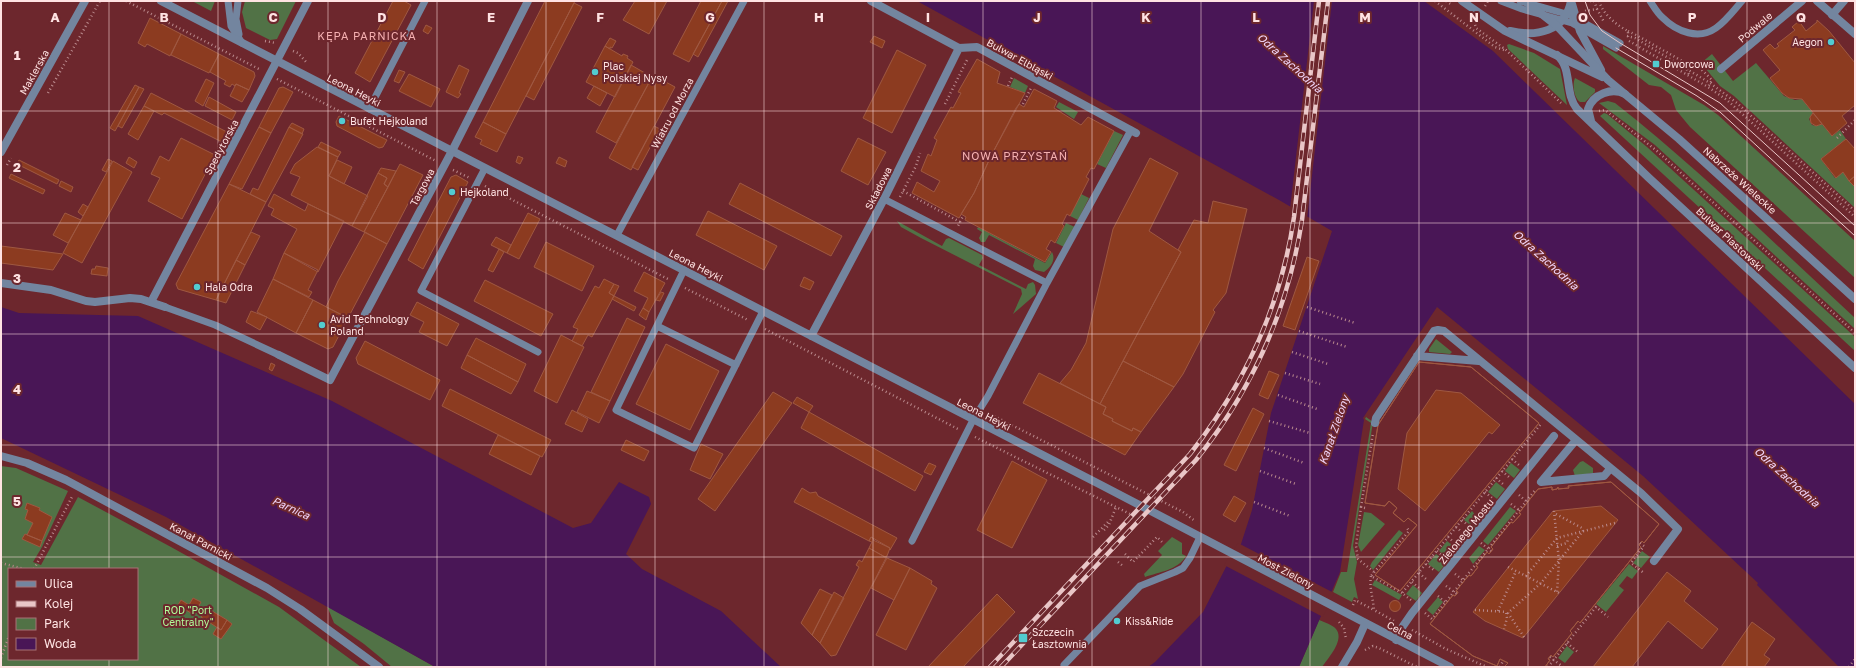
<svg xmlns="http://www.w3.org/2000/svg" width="1856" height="668" font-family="'Golos Text',sans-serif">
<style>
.green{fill:#517246;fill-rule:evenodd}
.water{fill:#491656}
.pier{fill:#6d272d}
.building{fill:#8c3b20;stroke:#9f5841;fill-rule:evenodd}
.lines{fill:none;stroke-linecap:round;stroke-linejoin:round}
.path{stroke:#ba8a8d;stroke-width:2.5;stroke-dasharray:1 3;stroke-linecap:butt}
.service{stroke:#73859f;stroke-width:7}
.pedestrian{stroke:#73859f;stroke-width:8}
.minor{stroke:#73859f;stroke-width:8}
.tertiary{stroke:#73859f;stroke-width:8}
.tram{stroke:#e9c6c7;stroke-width:1}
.rail-casing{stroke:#e9c6c7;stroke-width:4.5}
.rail{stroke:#6d272d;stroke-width:3;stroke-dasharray:9;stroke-linecap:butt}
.grid{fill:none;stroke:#ffe3e3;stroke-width:1;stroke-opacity:0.55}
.poi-dot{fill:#52ccd0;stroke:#6d272d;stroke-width:1.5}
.labels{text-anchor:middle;stroke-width:4;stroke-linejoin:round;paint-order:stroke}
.street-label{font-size:10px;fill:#ffe3e3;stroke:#6d272d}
.poi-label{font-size:10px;fill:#ffe3e3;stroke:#6d272d;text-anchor:start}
.park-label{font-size:10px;fill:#b1fb99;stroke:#6d272d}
.neighbourhood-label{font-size:11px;letter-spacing:1px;fill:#f5b0b1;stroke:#6d272d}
.water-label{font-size:11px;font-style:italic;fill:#f2d6fb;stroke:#6d272d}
.grid-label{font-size:13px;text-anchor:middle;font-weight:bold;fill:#ffe3e3;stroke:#6d272d;stroke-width:4;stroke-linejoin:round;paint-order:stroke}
</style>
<rect width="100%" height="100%" fill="#6d272d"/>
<!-- green -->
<path class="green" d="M192,1H215L211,11Z
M245,1H296L277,39L270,40L246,28L242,12Z
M1509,44L1534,53L1560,69L1567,105L1508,49L1507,45Z
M1603,46L1704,105L1718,115L1855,241V278L1690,127L1676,110L1671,95L1661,87L1649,85L1603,49Z
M1712,54L1733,81L1756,63L1784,96L1795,100L1802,99L1813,113L1809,119L1812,125L1817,126L1822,124L1832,136L1840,130L1846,139L1821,159L1835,178L1843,172L1855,187V208L1734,96L1720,86L1701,63Z
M1014,78L1028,86L1025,93L1010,87Z
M1575,78L1595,89V92L1585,102H1580C1574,98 1572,85 1575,78Z
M1608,101L1615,103C1699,169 1776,245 1855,318V329L1655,145L1599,103Z
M1059,102L1078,112L1074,119L1056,107Z
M1604,113L1607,114L1647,147L1855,337V351L1600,116Z
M1114,131L1123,135L1106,168L1097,164Z
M1081,194L1089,198L1078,220L1070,216Z
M897,221L942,246L946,239L949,238L982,255L983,258L979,265L1026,289L1028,284L1033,282L1035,285L1036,294L1013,314L1022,294L1021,289L921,238L901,227Z
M1066,223L1075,227L1064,247L1056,243Z
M978,227L1045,263L1052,252C1056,260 1051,267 1044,272L1035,270L1033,266L1035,259L989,235L985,242H981L979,238L982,232L977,229Z
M1436,339L1452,352L1450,354L1429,352V349Z
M1366,417L1373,422L1353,546L1357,562L1354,579L1358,599L1354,597L1352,602L1333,592L1341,572H1347L1371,423L1365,419Z
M1583,461L1593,468V473L1575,476L1573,470L1580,462Z
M1511,463L1520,470L1514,478L1505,471Z
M1,466L16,468L68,491L42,547L33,562L41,565L78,497L171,547L279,607L361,667H1ZM9,569H137V659H9Z
M1496,482L1505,489L1497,499L1488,492Z
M1510,507L1516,511L1488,545L1483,541Z
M1472,511C1477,516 1478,522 1474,528L1464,520Z
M1364,512L1371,513L1385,524L1361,552L1358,545Z
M1399,530L1403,533L1373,570L1370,566L1372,562Z
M1172,537L1182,543V554L1186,556C1178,570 1159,572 1145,577L1144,574L1162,555L1158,551Z
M1447,541L1457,549L1449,559L1439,551Z
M1479,546L1485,550L1473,564L1469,558Z
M1642,551L1650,557L1641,568L1633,563Z
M1436,554L1447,562L1439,572L1428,564Z
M1629,564L1638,571L1632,579L1627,576L1619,586L1624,590L1606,612L1596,604Z
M1375,580L1402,595L1399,600L1372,585Z
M1413,585L1422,593L1416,601L1406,594Z
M1438,597L1443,602L1433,615L1427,610Z
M327,606L435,667H392L364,644L334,623Z
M1319,620C1324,622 1333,625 1336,629C1345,640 1328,658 1322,667H1299Z
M1567,646L1574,652L1565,663L1558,658Z"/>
<!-- water -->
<path class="water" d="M917,1H1424L1493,51L1855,404V667H1839L1757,585L1758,583L1643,476L1437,307L1363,418L1364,420L1340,572L1299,667H1148L1155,662L1203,612L1226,567L1241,544L1252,510L1271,413L1332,231L1279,200Z
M1,307L19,313L138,316L332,401L573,528L591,523L619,482L649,497L651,504L626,554L642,569L721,611L781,667H435L166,517L1,438Z"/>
<!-- pier -->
<path class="pier" d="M1314,1H1332L1307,219L1290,209Z
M1238,543L1334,593L1323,617L1224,565Z"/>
<!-- building -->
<path class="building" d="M393,1H404L411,5L370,82L355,73Z
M545,1H575L506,134L483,122Z
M635,1H667L649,34L623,20Z
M701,1H722L689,62L673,54Z
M722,1H728L698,57L693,54Z
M574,3L582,7L534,100L526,96Z
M150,18L181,34L170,56L147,44L145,47L138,43Z
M1817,20L1829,31L1855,63V105L1842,116L1847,123L1832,136L1802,99L1789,98L1782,93L1770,78L1780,70L1763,50L1770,44L1775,49L1779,46L1777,44L1795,30L1792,27L1799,21L1806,31L1817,22Z
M426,25L432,28L428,34L423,31Z
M181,34L219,54L209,73L171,55Z
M874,36L885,41L882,48L870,42Z
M610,38L616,41L612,48L610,47V49L605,46Z
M605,46L622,56L623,54L628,56L627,58L633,62L615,97L586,82Z
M897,50L926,65L892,133L863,118Z
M219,54L254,72L255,76L249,90L236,84L235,86L232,84L230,87L224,84L226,81L210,72Z
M977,59L1000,72L997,83L1025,93L991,156L974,193L959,218L912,193L917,182L934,192L940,181L921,171L928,154L931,156L937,140L934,138L951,107L953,108L961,93L958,92Z
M459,65L469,70L459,93L461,94L458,98L446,92Z
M631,65L652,77L616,143L596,132Z
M399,70L405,72L399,83L394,81Z
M409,74L440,89L431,107L399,91Z
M653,75L675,87L631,170L609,158Z
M206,79L214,83L203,106L195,101Z
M236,84L249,90L242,102L230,96Z
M135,85L139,87L115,131L110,128Z
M594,86L607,93L600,106L587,98Z
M139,87L144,89L122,128L118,126Z
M283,87L293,92L271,133L259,127L279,88Z
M1034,89L1057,101L1054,108L1081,125L1088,117L1114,131L1094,169L1091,168L1086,177L1089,179L1070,216L1067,214L1062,224L1064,226L1055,243L1051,240L1046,249L1051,252L1045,262L965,220L966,217L961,214L974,193L991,156L1016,108L1019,104L1024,107Z
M151,93L227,132L222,142L164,113L162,115L144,106Z
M209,97L236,112L232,120L205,106Z
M144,106L154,111L138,140L128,134Z
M1813,113L1822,124L1816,126L1811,123L1810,117Z
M339,116L387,140L383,147L379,148L337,126L336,122Z
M483,122L506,134L497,152L480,144L482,140L475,137Z
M292,123L304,129L302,134L289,127Z
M654,126L660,129L638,170L632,167Z
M259,127L271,133L242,189L229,184Z
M289,127L303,134L266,202L250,194L253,188L258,190Z
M181,138L215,155L182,219L148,201L160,178L151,174L160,156L169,161Z
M858,138L886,152L868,185L841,171Z
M1846,139L1855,149V176L1849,181L1843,172L1836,178L1821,159Z
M321,142L341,152L338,157L318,147Z
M317,147L338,157L329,176L368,196L352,226L291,195L300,177L290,173L295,164Z
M518,156L523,158L520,164L516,162Z
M129,157L137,162L134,168L126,163Z
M559,157L567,161L565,167L556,163Z
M1150,158L1178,173L1149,231L1181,252L1100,404L1060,383L1071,370L1086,343L1113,229Z
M108,159L112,161L106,172L102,170Z
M19,160L59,180L57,184L17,164Z
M337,160L352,167L344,184L329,176Z
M113,161L132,172L82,263L63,253Z
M400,164L423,175L387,244L364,232Z
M381,168L396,171L388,187L384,184L387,178L378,173Z
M378,173L387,178L384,184L388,187L364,232L352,226Z
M11,174L45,190L43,194L9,178Z
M456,175L468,182L423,269L408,260L451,177Z
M1855,176V187L1849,181Z
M61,181L73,187L71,192L59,186Z
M740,183L842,236L831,256L729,204Z
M229,184L266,202L216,300L178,289L176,284Z
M274,194L305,211L308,204L344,221L318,272L284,253L297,229L271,215L274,209L268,206Z
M1213,201L1247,209L1226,293L1213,310L1215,312L1183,374L1174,387L1123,361L1181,252L1178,250L1194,220L1208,223Z
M83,204L88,207L83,216L78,212Z
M708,211L777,246L764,270L696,235Z
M65,213L81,220L68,243L53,235Z
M528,213L540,219L519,259L507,253Z
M251,232L260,236L245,265L236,260Z
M365,232L387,244L348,318L326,307L338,281Z
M496,237L511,245L507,253L491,245Z
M546,242L594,266L582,291L534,267Z
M1,246L63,254L53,270L1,263Z
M499,249L504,252L493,272L488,270Z
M284,253L318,270L308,290L312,292L309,297L273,279Z
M1307,257L1319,261L1295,330L1283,326Z
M236,260L245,265L226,303L216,300Z
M96,266L108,268L107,276L91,274L92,269H95Z
M644,272L665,283L649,312L643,308L648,298L634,291Z
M804,277L814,282L810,290L800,286Z
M273,279L313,300L296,333L257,312Z
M604,279L614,284L609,293L614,296L592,337L588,335L582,346L572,341L578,329L573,327L595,286L599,288Z
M485,280L553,314L541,336L474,301Z
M614,284L619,286L614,296L609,293Z
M661,292L664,293L660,301L656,300Z
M614,296L636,307L634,311L612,299Z
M313,300L348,318L333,347L328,349L296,333Z
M417,302L459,324L447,346L419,332L424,322L410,315Z
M643,308L649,312L646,320L639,315Z
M251,311L267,317L260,330L246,322Z
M627,318L645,327L610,401L591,392Z
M561,335L584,347L557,403L534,391Z
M476,338L526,364L518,382L467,355Z
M365,341L440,380L430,400L358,364L356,358Z
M666,344L719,371L690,430L636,404Z
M467,355L518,382L511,394L461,368Z
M1123,361L1174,387L1141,432L1133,428L1132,431L1112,421L1113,419L1103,414L1106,407L1100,404Z
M1419,362L1471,367L1539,423L1400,591L1375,575L1417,525L1408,518L1404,522L1393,513L1397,508L1389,501L1385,506L1365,503L1378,425ZM1436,390L1461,393L1500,425L1492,434L1489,432L1425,511L1398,489L1407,433Z
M1419,362L1471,367L1539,423L1400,591L1375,575L1417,525L1408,518L1404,522L1393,513L1397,508L1389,501L1385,506L1365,503L1378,425Z
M271,363L275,365L272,371L269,369Z
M1269,371L1279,375L1268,399L1259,395Z
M1039,373L1106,407L1103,414L1113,419L1112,421L1132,431L1133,428L1141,432L1125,455L1023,403Z
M450,389L551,440L542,457L442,406Z
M587,391L610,401L599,423L577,412Z
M773,392L792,403L715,511L698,499Z
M797,397L813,406L809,412L793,403Z
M1253,408L1264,414L1236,471L1224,465Z
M572,410L588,419L582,432L565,424Z
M809,412L923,476L915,491L801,428Z
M498,435L540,456L531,475L489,454Z
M626,440L649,451L644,461L621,450Z
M701,444L723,454L710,479L690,470Z
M1012,461L1047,480L1012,548L977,530Z
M929,463L936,466L931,475L924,472Z
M1611,482L1659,524L1644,543L1642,541L1639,545L1641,547L1580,623L1578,621L1575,625L1570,631L1572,633L1553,657L1551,655L1548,659L1550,660L1545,667H1504L1508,663L1500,659L1497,666L1473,656L1430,624L1453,595L1455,596L1457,594L1458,592L1456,591L1469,575L1471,576L1478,567L1476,566L1487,552L1489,554L1493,549L1491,547L1511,522L1513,523L1521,514L1519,513L1538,489L1552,487V490L1557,489L1558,487V489L1569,488L1568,486ZM1601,506L1618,520L1523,638L1485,621L1473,612L1553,511Z
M1611,482L1659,524L1644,543L1642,541L1639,545L1641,547L1580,623L1578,621L1575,625L1570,631L1572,633L1553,657L1551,655L1548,659L1550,660L1545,667H1504L1508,663L1500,659L1497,666L1473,656L1430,624L1453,595L1455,596L1457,594L1458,592L1456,591L1469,575L1471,576L1478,567L1476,566L1487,552L1489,554L1493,549L1491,547L1511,522L1513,523L1521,514L1519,513L1538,489L1552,487V490L1557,489L1558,487V489L1569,488L1568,486Z
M802,488L810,493L816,492L818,496L897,538L890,550V548L873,540L874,539L871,537L869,541L794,502Z
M1234,496L1246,503L1235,522L1223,515Z
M27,503L40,508L39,510L52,517L42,541L27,535L33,523L25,519L28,510L25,509Z
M25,534L42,541L40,547L22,539Z
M871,537L890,548L887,556L885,557L869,548L872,542L869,541Z
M869,548L885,557L887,556L836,655L831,656L820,643L859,567L856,565L859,560L862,562Z
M887,558L910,568L894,600L871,588Z
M910,568L932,581L931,584L937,588L906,650L876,635Z
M1667,572L1691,591L1684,601L1718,629L1702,649L1668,621L1632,667H1593Z
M820,589L832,595L812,635L801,623Z
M834,592L844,598L820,643L812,635Z
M997,594L1015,612L963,667H928Z
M193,598L201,602L194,615L178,605L181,600L189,605Z
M1389.5 606a5.5 5.5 0 1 1 11 0a5.5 5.5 0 1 1-11 0Z
M207,608L227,620L221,630L201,617Z
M227,620L232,624L221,639L213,634L217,627L221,630Z
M1752,622L1775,639L1764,655L1770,659L1764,667H1721Z"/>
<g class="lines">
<!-- path -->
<path class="path" d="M126,1L261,70
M1435,1L1495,47L1504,50
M1446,1L1452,5
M1590,1H1592
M1594,1L1597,9
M1599,1C1603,14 1616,25 1628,31V37
M1485,6L1488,1
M1585,11L1597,9L1604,22
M1474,21L1476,28L1506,50L1561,103
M1628,31L1636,35L1684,62L1689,75
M1627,36L1635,38L1710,83L1737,103L1855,211
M265,41L276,43
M1629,41L1708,87L1727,100L1855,217
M293,51L298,53L307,63
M1699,67L1712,80L1708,87
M277,79L436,161
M1008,86L1012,77
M48,93L100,1
M945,104L967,60L966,58
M1023,104L1031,88
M1599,111L1605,110L1657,151L1855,333
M1837,138L1855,120
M7,165L11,158
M453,170L470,178
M485,186L670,280
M903,191L960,222L958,226
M900,197L916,166L920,153
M960,222L963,216
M685,288L748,320
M1307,307L1355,323
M765,329L958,429
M1299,331L1347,347
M1292,352L1328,364
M1285,373L1320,384
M1278,395L1317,409
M994,416L1183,512L1195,521
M1269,421L1310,433
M975,437L1130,514
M1264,448L1304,463
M1512,459L1519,465
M1260,471L1296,484
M1502,471L1509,477
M1496,478L1503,484
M1485,492L1492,498
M1519,495L1526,501
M1254,502L1290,516
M1511,504L1519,510
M1361,507L1373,433
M1365,508L1361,507L1356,546L1358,559L1374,572
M1554,511L1559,561L1557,592
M1462,520L1469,526
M1456,527L1463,533
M1104,530L1109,525L1116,507
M1093,537L1110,520
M1448,537L1455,543
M1481,543L1491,551
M1640,543L1644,546L1631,563L1644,573
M1557,546L1567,543L1568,539
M1437,551L1444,557
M1125,554L1133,562L1157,537L1162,542
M1118,562L1123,566
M1,563L24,569
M1426,564L1434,570
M1508,567L1526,576L1557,538L1615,523
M34,569L73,495
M1419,573L1426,579
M1455,574L1463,580
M1371,576C1369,587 1373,598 1374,610L1394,621
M1526,576L1559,593
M1412,582L1419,588
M1446,586L1457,594
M1402,593L1371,576L1409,531L1407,528
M1438,596L1445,602
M1411,600L1402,593L1541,424
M1353,605L1355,600L1374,610
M1475,610L1506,612L1507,618L1504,629
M1498,611L1516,571
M1425,613L1432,619L1536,489
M1339,622L1344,628L1346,639
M1412,630L1446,649L1487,667
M1524,637L1508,613L1541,583L1583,531L1582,528L1554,513
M1567,643L1579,653
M1365,650L1373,646L1379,648L1417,667
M1550,657L1563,667
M1,658L9,636
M1500,667L1503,661
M1548,667L1596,607L1608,617
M1849,667L1855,659"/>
<!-- service -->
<path class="service" d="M228,1L231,26L242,43
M238,1L236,19L239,34
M1501,1L1522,9L1572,23L1616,48
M1520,1L1570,15L1620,43
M1650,1C1654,7 1658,14 1663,18C1677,32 1699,40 1716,28C1726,21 1734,10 1742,1
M369,109L425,1
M485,168L421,291L538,352
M884,199L1047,283L988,396L973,420L912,541
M617,235L744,1
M684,270L616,410L694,448L763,311
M1047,283L1131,130
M165,307L215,325L279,355
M657,326L736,365
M1064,665L1140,586L1175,572L1183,568L1190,558L1200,537"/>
<!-- pedestrian -->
<path class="pedestrian" d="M1417,356L1479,361
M1375,423L1376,418L1434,331L1438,330L1444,331L1641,493L1678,529L1654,561
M1576,440L1541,482L1604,476L1610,469"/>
<!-- minor -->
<path class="minor" d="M161,1L1101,485L1450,667
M871,1L959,48L977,47L1136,133
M1817,1L1855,34
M1572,4L1580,31L1601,70
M1832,15L1844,1
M1510,31C1536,37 1565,32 1571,1
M1557,55C1573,69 1564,93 1577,109L1649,178L1855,368
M1721,69L1802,1
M1591,121L1588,109C1593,94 1612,87 1625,94
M1,152L85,1
M1,283L51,290L86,301L95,302L130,298L141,299L165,307
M151,302L308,1
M811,336L884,199L959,48
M279,355L330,380L452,151L528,1
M1,456L27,463L66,480L267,588L300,609L379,667
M1396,640L1403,626L1412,613L1554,436
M1342,667L1357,642L1365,624"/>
<!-- tertiary -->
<path class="tertiary" d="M1462,1L1505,31L1602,77
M1525,1L1557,26L1608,80L1679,139L1855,299"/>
<!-- tram -->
<path class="tram" d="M1585,1L1590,15L1602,31L1620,43L1720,103L1855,226
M1616,48L1697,96L1720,112L1855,236"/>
<defs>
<path id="rail" d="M990,667L1190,454C1245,384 1281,306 1294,217L1319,1
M1001,667L1196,460C1253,389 1288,310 1302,220L1328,1"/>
</defs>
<!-- rail casing -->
<use href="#rail" class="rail-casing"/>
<!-- rail -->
<use href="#rail" class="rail"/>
</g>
<!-- grid -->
<path class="grid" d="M109,1V569M218,1V667M328,1V667M437,1V667M546,1V667M655,1V667M764,1V667M873,1V667M983,1V667M1092,1V667M1201,1V667M1310,1V667M1419,1V667M1528,1V667M1638,1V667M1747,1V667M1,111H1855M1,223H1855M1,334H1855M1,445H1855M1,557H1855M109,659V667"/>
<!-- markers -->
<g class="poi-dot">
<circle cx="1831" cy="42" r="4"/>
<rect x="1652" y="60" width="8" height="8" rx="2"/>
<circle cx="595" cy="72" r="4"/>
<circle cx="342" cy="121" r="4"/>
<circle cx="452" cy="192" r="4"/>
<circle cx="197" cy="287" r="4"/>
<circle cx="322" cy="325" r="4"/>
<circle cx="1117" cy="621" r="4"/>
<rect x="1018" y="633" width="10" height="10" rx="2"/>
</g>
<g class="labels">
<!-- street labels -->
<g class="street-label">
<text transform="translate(1755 27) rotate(-40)" y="4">Podwale</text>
<text transform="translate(1020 59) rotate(29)" y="4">Bulwar Elbląski</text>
<text transform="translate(34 72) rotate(-61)" y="4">Maklerska</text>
<text transform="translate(354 90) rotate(27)" y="4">Leona Heyki</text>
<text transform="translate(672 113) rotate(-62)" y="4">Wiatru od Morza</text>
<text transform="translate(221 147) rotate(-62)" y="4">Spedytorska</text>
<text transform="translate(1740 180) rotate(42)" y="4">Nabrzeże Wieleckie</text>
<text transform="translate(422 187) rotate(-62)" y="4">Targowa</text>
<text transform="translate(878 188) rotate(-63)" y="4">Składowa</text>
<text transform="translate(1730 239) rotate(43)" y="4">Bulwar Piastowski</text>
<text transform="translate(696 265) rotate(27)" y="4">Leona Heyki</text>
<text transform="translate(984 414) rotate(27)" y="4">Leona Heyki</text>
<text transform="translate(1466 531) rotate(-51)" y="4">Zielonego Mostu</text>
<text transform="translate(201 541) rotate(28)" y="4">Kanał Parnicki</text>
<text transform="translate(1286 571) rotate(28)" y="4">Most Zielony</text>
<text transform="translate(1400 630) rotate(27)" y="4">Celna</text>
</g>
<!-- poi labels -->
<g class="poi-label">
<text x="1823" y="46" text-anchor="end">Aegon</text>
<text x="1664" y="68">Dworcowa</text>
<text x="603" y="70">Plac<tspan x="603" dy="12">Polskiej Nysy</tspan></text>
<text x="350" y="125">Bufet Hejkoland</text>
<text x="460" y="196">Hejkoland</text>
<text x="205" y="291">Hala Odra</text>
<text x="330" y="323">Avid Technology<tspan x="330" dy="12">Poland</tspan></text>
<text x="1125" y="625">Kiss&amp;Ride</text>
<text x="1032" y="636">Szczecin<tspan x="1032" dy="12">Łasztownia</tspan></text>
</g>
<!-- park labels -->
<g class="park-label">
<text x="188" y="614">ROD "Port<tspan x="188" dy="12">Centralny"</tspan></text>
</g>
<!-- neighbourhood labels -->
<g class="neighbourhood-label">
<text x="367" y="40">KĘPA PARNICKA</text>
<text x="1015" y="160">NOWA PRZYSTAŃ</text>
</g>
<!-- water labels -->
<g class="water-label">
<text transform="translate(1290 63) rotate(42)" y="4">Odra Zachodnia</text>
<text transform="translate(1546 260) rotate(42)" y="4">Odra Zachodnia</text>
<text transform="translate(1334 430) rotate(-71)" y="4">Kanał Zielony</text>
<text transform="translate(1787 477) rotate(42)" y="4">Odra Zachodnia</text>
<text transform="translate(291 508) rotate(24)" y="4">Parnica</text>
</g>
</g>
<g class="grid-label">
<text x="55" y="22">A</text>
<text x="164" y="22">B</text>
<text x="273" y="22">C</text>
<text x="382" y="22">D</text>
<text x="491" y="22">E</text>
<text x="600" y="22">F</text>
<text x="710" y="22">G</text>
<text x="819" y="22">H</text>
<text x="928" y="22">I</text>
<text x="1037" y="22">J</text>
<text x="1146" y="22">K</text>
<text x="1256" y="22">L</text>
<text x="1365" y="22">M</text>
<text x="1474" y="22">N</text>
<text x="1583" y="22">O</text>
<text x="1692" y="22">P</text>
<text x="1801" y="22">Q</text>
<text x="17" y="60">1</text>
<text x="17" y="172">2</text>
<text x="17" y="283">3</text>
<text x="17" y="394">4</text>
<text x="17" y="506">5</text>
</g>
<!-- border -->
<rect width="1856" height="668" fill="none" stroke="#ffe3e3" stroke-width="4"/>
<!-- legend -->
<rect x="8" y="568" width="130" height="92" fill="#6d272d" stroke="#a77276"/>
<rect x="16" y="581" width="20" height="6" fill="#73859f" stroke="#a77276"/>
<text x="44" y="588" font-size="12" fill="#ffe3e3">Ulica</text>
<rect x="16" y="601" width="20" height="6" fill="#e9c6c7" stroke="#a77276"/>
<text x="44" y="608" font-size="12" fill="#ffe3e3">Kolej</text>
<rect x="16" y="618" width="20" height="12" fill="#517246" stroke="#a77276"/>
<text x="44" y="628" font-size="12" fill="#ffe3e3">Park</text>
<rect x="16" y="638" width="20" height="12" fill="#491656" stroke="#a77276"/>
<text x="44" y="648" font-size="12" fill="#ffe3e3">Woda</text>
</svg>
